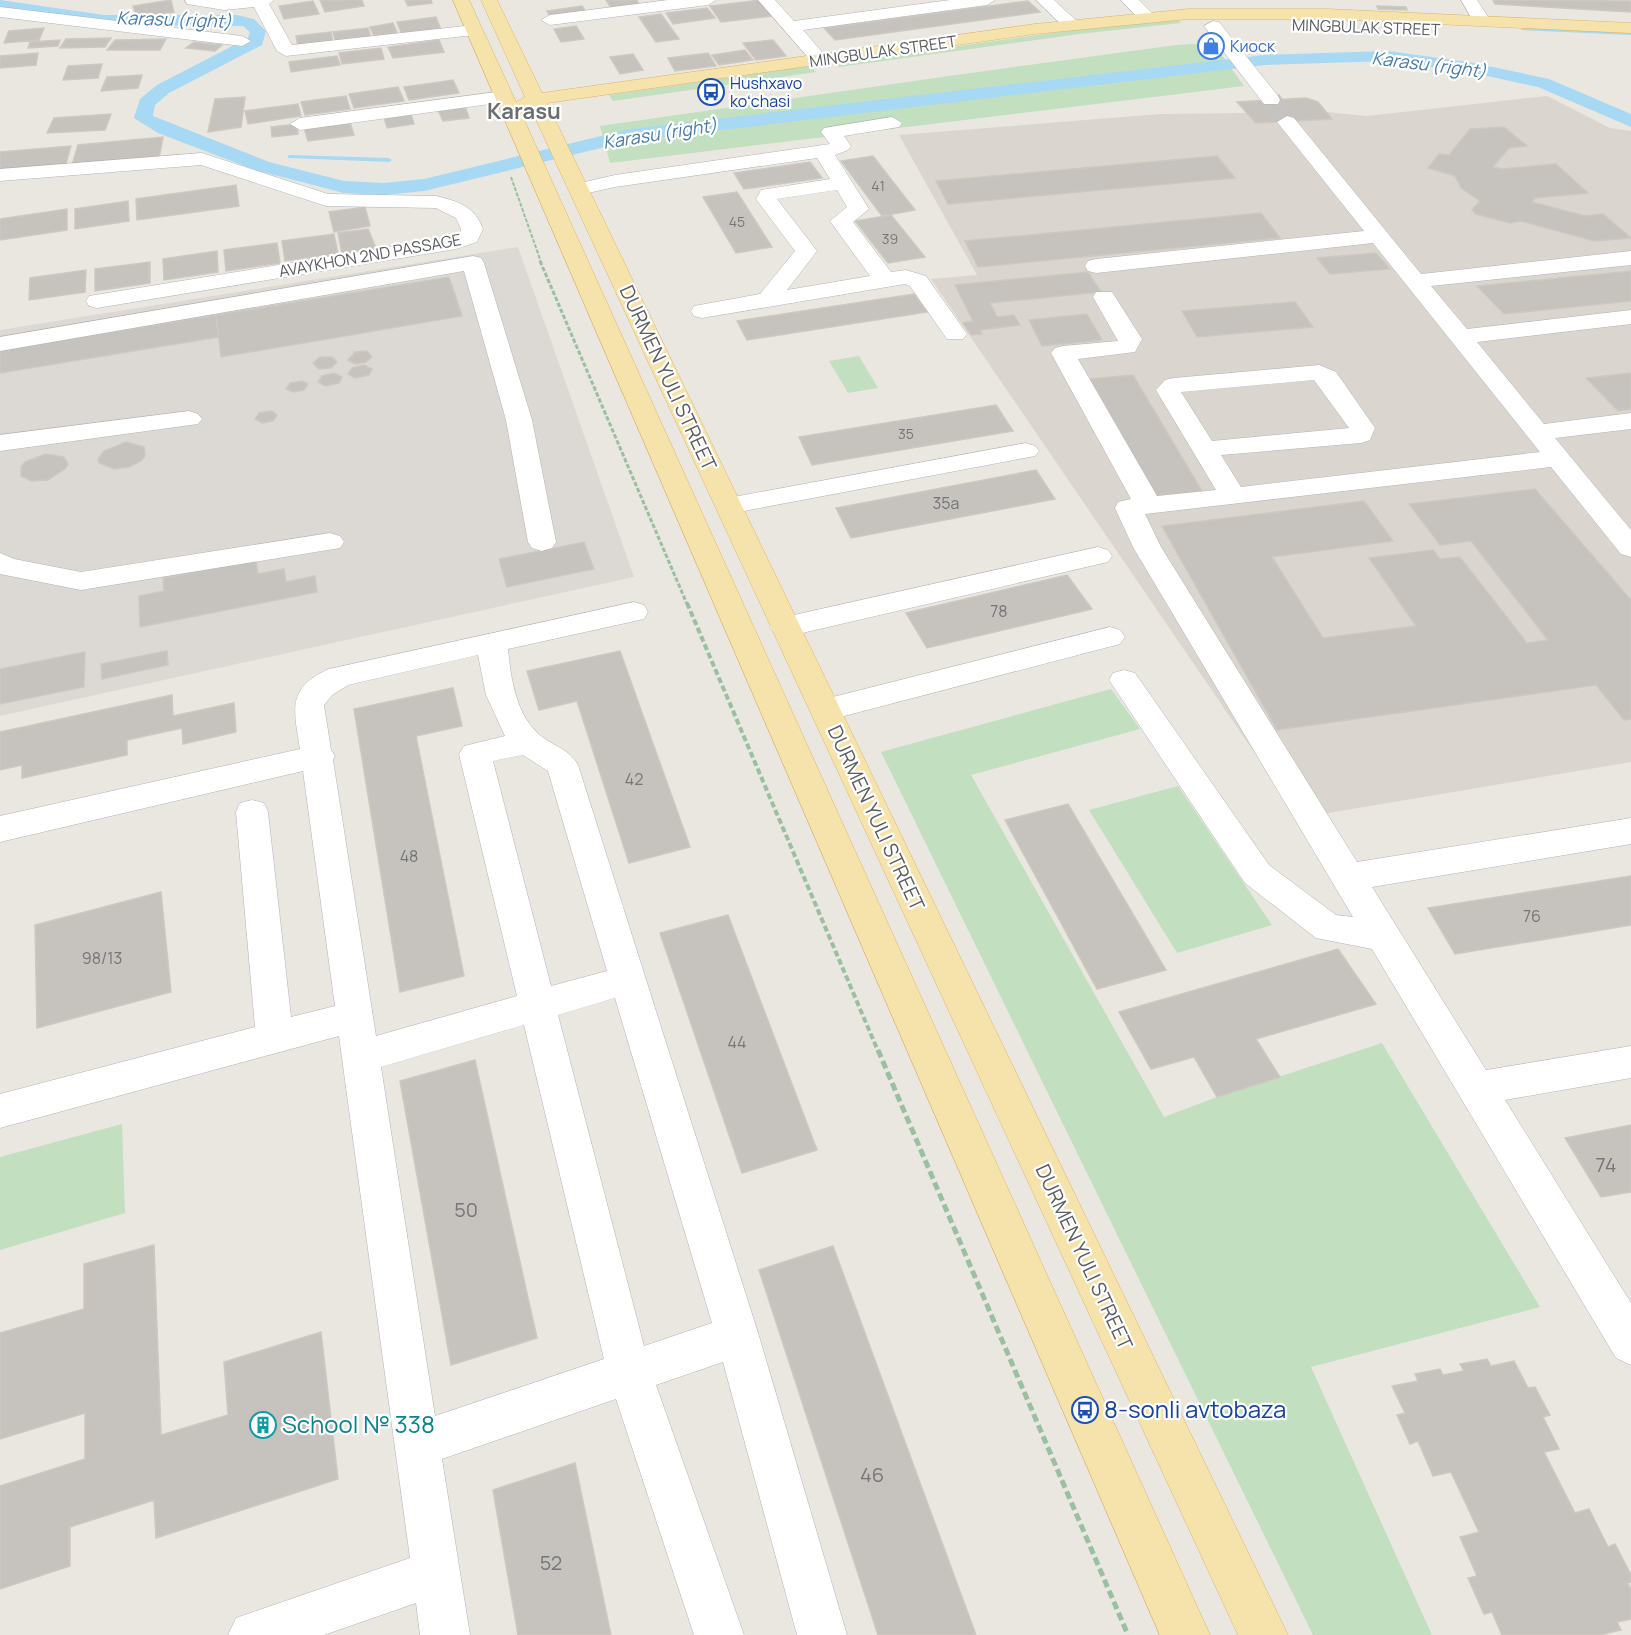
<svg xmlns="http://www.w3.org/2000/svg" width="1631" height="1635" font-family="Manrope,sans-serif">
<style>
.industrial{fill:#dcd9d5}
.education{fill:#dad6cf}
.green{fill:#c2dfbf}
.lines{fill:none;stroke-linecap:round;stroke-linejoin:round}
.stream{fill:#a7d8f4;fill-rule:evenodd}
.canal{fill:#a7d8f4;fill-rule:evenodd}
.building{fill:#c6c2be;stroke:#cec8c0;stroke-width:1.5}
.minor-tunnel{stroke:#c6c4c0;stroke-width:20;stroke-dasharray:20 10;stroke-linecap:butt}
.minor-casing{stroke:#b1b3b7;stroke-width:1}
.major-casing{stroke:#dfb364;stroke-width:1}
.path-far3{stroke:#9ac0a1;stroke-width:2;stroke-dasharray:4 1.5;stroke-linecap:butt}
.path-far2{stroke:#9ac0a1;stroke-width:3;stroke-dasharray:4.5 2;stroke-linecap:butt}
.path-far1{stroke:#9ac0a1;stroke-width:4;stroke-dasharray:6 3;stroke-linecap:butt}
.path{stroke:#9ac0a1;stroke-width:5;stroke-dasharray:8 4;stroke-linecap:butt}
.minor{fill:#fff;fill-rule:evenodd}
.major{fill:#f5e3ab;fill-rule:evenodd}
.labels{text-anchor:middle;stroke-width:4.5;stroke-linejoin:round;paint-order:stroke}
.far-number-label{font-size:14px;fill:#747678}
.far-street-label{font-size:16px;fill:#595c60;stroke:#fff}
.far-shop-label{font-size:16px;fill:#366cbe;stroke:#fff;text-anchor:start}
.far-transit-label{font-size:16px;fill:#164399;stroke:#fff;text-anchor:start}
.number-label{font-size:16px;fill:#747678}
.far-water-label{font-size:18px;font-style:italic;fill:#487ba3;stroke:#fff}
.street-label{font-size:20px;fill:#595c60;stroke:#fff}
.near-number-label{font-size:20px;fill:#747678}
.far-district-label{font-size:22px;font-weight:bold;fill:#6a6e71;stroke:#fff}
.near-transit-label{font-size:24px;fill:#164399;stroke:#fff;text-anchor:start}
.near-culture-label{font-size:24px;fill:#0d838f;stroke:#fff;text-anchor:start}
</style>
<rect width="100%" height="100%" fill="#eae7e0"/>
<!-- industrial -->
<path class="industrial" d="M518,247L634,577L0,716V330Z"/>
<!-- education -->
<path class="education" d="M1547,96L1610,128L1631,131V762L1299,818L931,279L977,275L899,135L1160,114L1245,113L1275,107L1367,116Z"/>
<!-- green -->
<path class="green" d="M1178,20L1181,23L1079,34L839,67L836,63L1095,27Z
M1213,43L1244,86L610,163L600,126L956,75L1176,45Z
M811,66L816,72L613,101L609,95Z
M859,356L878,388L848,393L829,361Z
M1111,689L1140,729L971,775L1164,1117L1217,1097L1382,1043L1540,1307L1311,1367L1432,1635H1313L881,752Z
M1178,786L1272,925L1177,953L1089,810Z
M122,1124L125,1213L0,1250V1157Z"/>
<g class="lines">
<!-- stream -->
<path class="stream" d="M1523,28L1631,33V35L1521,30V29Z
M290,155L389,158L392,160L389,162L288,158V156Z"/>
<!-- canal -->
<path class="canal" d="M0,0L104,15H237L254,19L266,31L262,45L169,93L155,105L153,116L269,162L344,181L384,183L424,179L630,129L1265,55L1388,51L1474,63L1549,79L1631,114V127L1538,87L1474,73L1388,61L1265,65L630,141L424,191L384,195L344,193L255,170L158,133L134,118L140,99L157,85L248,38L250,32L243,26L104,25L51,19L0,8Z"/>
</g>
<!-- building -->
<path class="building" d="M171,0L174,12L136,17L133,6Z
M320,0H362L364,6L325,12Z
M405,0H431L432,3L408,6Z
M606,0H637L639,4L611,8Z
M761,0L773,16L721,22L710,6Z
M1493,0L1631,1V12L1495,4Z
M313,1L319,14L284,19L279,6Z
M1028,1L1040,12L835,40L824,28Z
M582,6L587,13L551,18L547,11Z
M1377,6L1406,7L1407,10L1378,9Z
M707,8L715,18L673,24L666,13Z
M661,14L679,39L656,42L639,17Z
M436,17L441,30L402,35L397,22Z
M393,23L398,35L375,38L370,27Z
M576,26L584,39L561,42L554,29Z
M44,28L39,40L4,43L9,31Z
M368,28L371,38L336,43L333,32Z
M331,32L333,43L298,47L296,36Z
M111,38L105,47L60,48L66,39Z
M166,39L160,50H107L115,40Z
M60,40L58,46L28,48L30,42Z
M439,40L444,52L393,58L388,47Z
M773,40L786,56L756,60L743,43Z
M194,42L222,45L215,51L186,48Z
M381,48L384,59L342,64L339,53Z
M745,50L753,60L719,65L712,55Z
M38,53L36,65L0,68V56Z
M708,53L716,66L675,71L668,58Z
M633,54L643,70L620,74L610,57Z
M337,56L340,65L291,72L289,62Z
M102,64L98,78L63,80L68,66Z
M142,75L138,88L101,91L107,77Z
M453,80L459,93L409,100L404,87Z
M398,87L404,101L354,108L349,94Z
M346,96L350,109L305,115L301,102Z
M245,97L241,127L208,132L215,99Z
M1306,98L1318,102L1332,119L1256,123L1237,102Z
M298,104L301,116L248,124L245,111Z
M465,106L469,118L443,121L438,110Z
M111,114L105,130L47,133L54,118Z
M411,114L414,124L387,128L384,117Z
M350,122L354,135L308,141L304,128Z
M297,124L298,134L272,137L271,127Z
M1504,127L1527,146L1509,148L1493,167L1502,169L1556,164L1588,193L1535,198L1532,202L1585,216L1603,214L1631,238L1594,241L1521,221L1510,223L1476,214L1472,210L1480,201L1461,188L1455,176L1428,168L1439,154L1449,155L1470,129Z
M163,137L159,158L72,165L78,145Z
M71,146L65,167L0,172V152Z
M873,156L915,210L882,216L841,161Z
M1217,156L1235,178L948,204L936,181Z
M810,162L822,178L744,189L734,173Z
M236,185L239,206L137,220L136,199Z
M737,192L772,247L736,253L703,197Z
M128,201L129,221L75,229V209Z
M365,207L370,226L334,232L329,212Z
M67,209V230L0,240V219Z
M1261,213L1280,238L978,267L965,241Z
M891,215L925,257L888,263L855,221Z
M368,229L376,248L342,254L338,233Z
M334,234L338,254L285,261L282,241Z
M277,243L280,263L226,271L224,250Z
M217,251L218,272L164,280L163,259Z
M1376,253L1390,269L1330,274L1317,258Z
M150,262V283L95,291V269Z
M86,270L85,292L29,300L30,278Z
M1631,271V301L1504,314L1477,286Z
M1088,272L1101,292L990,303L997,317L1014,315L1020,325L980,330L982,334L971,335L963,323L973,321L955,285Z
M449,277L462,316L221,357L216,315Z
M914,294L927,312L747,340L737,321Z
M1295,302L1313,327L1197,337L1182,311Z
M1087,314L1102,340L1042,346L1029,320Z
M216,315L218,337L0,373V350Z
M367,351L372,357L366,362L355,364L348,360L355,352Z
M320,357H332L337,362L331,368L319,369L313,363Z
M364,365L372,369L369,375L355,378L348,374L352,368Z
M334,373L342,377L339,383L325,386L318,382L322,376Z
M1631,373V409L1618,411L1586,378Z
M1133,375L1202,491L1156,496L1090,379Z
M302,381L308,384L304,390L293,392L286,389L290,383Z
M996,405L1013,431L812,465L799,437Z
M272,411L277,415L273,421L262,423L255,419L259,413Z
M126,442L144,447L145,456L141,461L129,467L114,469L99,463L98,459L104,451Z
M46,454L64,457L68,464L66,468L48,480L31,481L21,476V467L25,462Z
M1036,470L1055,499L851,538L836,508Z
M1535,489L1631,600V719L1624,720L1596,685L1277,730L1162,526L1364,501L1393,541L1272,557L1323,638L1416,626L1369,558L1433,550L1440,559L1460,557L1527,643L1548,640L1471,541L1440,545L1409,504Z
M584,542L594,569L507,587L499,559Z
M256,561L258,574L284,569L286,582L315,576L317,592L140,627L139,596L164,591L163,578Z
M1067,575L1092,609L927,648L906,613Z
M167,651L168,665L102,679L101,664Z
M620,651L690,847L629,863L577,701L539,710L527,671Z
M85,652L84,687L0,704V669Z
M453,688L462,726L416,736L464,976L400,992L354,709Z
M172,695L173,716L234,703L236,732L183,744L182,728L127,740V755L22,778V765L0,770V732Z
M1068,804L1166,970L1097,989L1005,820Z
M1631,876V925L1455,954L1428,908Z
M161,892L171,992L37,1028L35,925Z
M728,915L817,1150L742,1173L660,933Z
M1338,949L1376,1004L1256,1039L1280,1077L1217,1097L1194,1057L1151,1069L1119,1012Z
M475,1060L537,1338L451,1365L400,1081Z
M1631,1125V1192L1601,1197L1565,1138Z
M154,1245L161,1435L228,1415L224,1362L321,1332L338,1479L156,1538L154,1500L70,1527V1566L0,1589V1486L85,1459V1413L0,1439V1333L84,1309V1264Z
M833,1246L976,1635H878L759,1270Z
M1487,1359L1491,1366L1514,1361L1528,1388L1535,1387L1550,1415L1543,1417L1559,1449L1544,1452L1575,1513L1589,1509L1608,1547L1615,1544L1631,1575V1582L1628,1583L1631,1590V1619L1617,1622L1621,1630L1600,1635H1502L1492,1612L1484,1614L1468,1578L1477,1576L1460,1537L1479,1532L1451,1472L1433,1476L1418,1441L1410,1444L1397,1415L1405,1413L1392,1386L1418,1381L1415,1374L1440,1369L1443,1375L1464,1371L1460,1364Z
M575,1463L611,1635H518L493,1490Z"/>
<g class="lines">
<!-- minor-tunnel -->
<path class="minor-tunnel" d="M1271,100L1287,122"/>
<defs>
<path id="minor" d="M185,0H274L269,4L292,45L474,25L483,30L474,35L286,56L277,51L254,7L224,10L187,4Z
M668,0H716L708,5L550,25L541,20L550,15Z
M758,0H775L794,21L950,0H995L987,5L803,30L828,59L819,64L813,63Z
M1036,0H1054L1081,25L1078,29H1066Z
M1121,0H1139L1156,17L1153,21H1141Z
M1461,0H1477L1490,20L1487,24H1475Z
M0,7L242,36L251,41L242,46L0,17Z
M1213,21L1219,22L1278,96L1280,100L1278,104H1264L1204,26Z
M504,91L513,97L511,101L300,130L290,124L300,118Z
M1287,116L1294,118L1421,274L1631,251V265L1431,286L1467,329L1631,310V324L1477,342L1544,424L1631,413V429L1555,438L1631,530V557L1621,554L1551,467L1145,514L1161,547L1357,862L1631,818V844L1372,887L1486,1070L1631,1046V1078L1505,1100L1631,1303V1365L1616,1358L1372,949L1316,938L1245,883L1109,680L1113,673L1124,670L1135,673L1269,865L1336,915L1353,917L1133,547L1115,508L1118,502L1131,499L1051,353L1055,348L1063,346L1118,341L1093,297L1096,292H1112L1142,339L1135,352L1078,359L1157,496L1216,490L1156,390L1165,380L1174,378L1319,365L1336,372L1375,428L1370,440L1361,443L1221,455L1241,487L1540,452L1373,243L1096,273L1088,271L1085,266L1088,261L1096,259L1364,231L1277,122ZM1314,380L1349,428L1212,441L1181,392Z
M892,117L902,123L899,127L844,136L851,146L848,150L835,155L869,209L853,222L891,272L906,270L926,276L967,334L963,339H947L910,286L905,284L702,318L694,316L691,311L694,306L760,294L795,251L756,199L761,190L830,179L817,158L615,187L579,195L572,193L569,189L572,185L615,175L830,144L821,132L824,128ZM837,190L847,207L830,221L870,276L787,290L817,251L777,199Z
M202,153L328,194L436,196C457,201 475,206 483,229L477,242L456,249L97,308L89,306L86,301L89,296L451,237L460,233L461,229L456,218L436,208L326,206L201,165L0,181V169Z
M473,256L481,258L484,263L532,420L556,542L552,548L542,551L532,548L528,542L506,420L464,271L0,351V337Z
M189,411L198,414L202,419L198,424L0,451V435Z
M1026,443L1035,446L1039,451L1035,456L728,514L719,512L715,506L719,500L728,498Z
M330,533L340,536L344,542L340,548L81,590L0,574V553L14,559L81,572Z
M1098,547L1108,550L1112,556L1108,562L785,637L775,634L770,627L775,620L785,617Z
M634,602L644,605L648,612L644,619L508,649C511,679 516,716 541,736C554,746 570,750 578,765L759,1336L847,1635H797L723,1362L656,1385L744,1635H694L616,1399L442,1459L470,1635H420L416,1603L324,1635H228L236,1618L410,1558L339,1036L0,1128V1094L255,1027L236,812L240,803L252,800L264,803L268,812L291,1017L335,1006L303,771L0,842V816L300,749C294,710 286,688 329,669ZM478,655L486,695L505,736L464,746L459,754L517,996L376,1036L333,760L335,756L331,750L324,705L332,695L348,685ZM523,755L548,771L607,971L551,986L493,761ZM615,998L712,1323L644,1346L558,1015ZM524,1025L604,1359L435,1416L381,1067Z
M1110,627L1120,630L1125,637L1120,644L825,721L814,718L810,710L814,702L825,699Z"/>
<path id="major" d="M453,0H469L516,102L525,97L481,0H497L542,93L1035,24L1189,9H1327L1631,23V33L1327,19H1189L1035,34L547,103L1288,1635H1238L531,109L521,113L1210,1635H1160Z"/>
</defs>
<!-- minor casing -->
<use href="#minor" class="minor-casing"/>
<!-- major casing -->
<use href="#major" class="major-casing"/>
<!-- path-far3 -->
<path class="path-far3" d="M511,177L541,262"/>
<!-- path-far2 -->
<path class="path-far2" d="M540,261L687,604"/>
<!-- path-far1 -->
<path class="path-far1" d="M687,603L878,1051"/>
<!-- path -->
<path class="path" d="M878,1050L1128,1635"/>
<!-- minor -->
<use href="#minor" class="minor"/>
<!-- major -->
<use href="#major" class="major"/>
</g>
<!-- icons -->
<defs>
<symbol id="shop-ring" viewBox="-11 -11 22 22"><circle r="9.5" fill="#fff" stroke="#3f7fe0" stroke-width="1.5"/><path d="M-5-2.5h2.3a2.7 3.5 0 0 1 5.4 0H5L5.5 6h-11ZM-1.5-2.5h3a1.5 2.3 0 0 0-3 0Z" fill="#3f7fe0"/></symbol>
<symbol id="bus-ring" viewBox="-11 -11 22 22"><circle r="9.5" fill="#fff" stroke="#1a4fb4" stroke-width="1.5"/><path d="M-5-6H5V4H4V6H2V4H-2V6H-4V4H-5ZM-3.5-4V0h7V-4ZM-3.5 1.2v1.5H-2V1.2ZM2 1.2v1.5H3.5V1.2Z" fill="#1a4fb4"/></symbol>
<symbol id="building-ring" viewBox="-11 -11 22 22"><circle r="9.5" fill="#fff" stroke="#0f9aa8" stroke-width="1.5"/><path d="M-4-6H4V6H1V3H-1V6H-4ZM-2.5-4.3h1.7v1.8h-1.7ZM.8-4.3h1.7v1.8H.8ZM-2.5-1h1.7V.8h-1.7ZM.8-1h1.7V.8H.8Z" fill="#0f9aa8"/></symbol>
</defs>
<g fill-rule="evenodd">
<use href="#shop-ring" x="1196" y="31" width="30" height="30"/>
<use href="#bus-ring" x="696" y="77" width="30" height="30"/>
<use href="#bus-ring" x="1070" y="1395" width="30" height="30"/>
<use href="#building-ring" x="248" y="1410" width="30" height="30"/>
</g>
<g class="labels">
<!-- far-number labels -->
<g class="far-number-label">
<text x="878" y="191">41</text>
<text x="737" y="227">45</text>
<text x="890" y="244">39</text>
<text x="906" y="439">35</text>
</g>
<!-- far-street labels -->
<g class="far-street-label">
<text transform="translate(1366 27) rotate(2)" y="6">MINGBULAK STREET</text>
<text transform="translate(883 51) rotate(-8)" y="6">MINGBULAK STREET</text>
<text transform="translate(370 255) rotate(-10)" y="6">AVAYKHON 2ND PASSAGE</text>
</g>
<!-- far-shop labels -->
<g class="far-shop-label">
<text x="1230" y="52">Киоск</text>
</g>
<!-- far-transit labels -->
<g class="far-transit-label">
<text x="730" y="89">Hushxavo<tspan x="730" dy="18">koʻchasi</tspan></text>
</g>
<!-- number labels -->
<g class="number-label">
<text x="946" y="509">35а</text>
<text x="999" y="617">78</text>
<text x="634" y="785">42</text>
<text x="409" y="862">48</text>
<text x="1532" y="922">76</text>
<text x="102" y="964">98/13</text>
<text x="737" y="1048">44</text>
</g>
<!-- far-water labels -->
<g class="far-water-label">
<text transform="translate(174 20) rotate(2)" y="6">Karasu (right)</text>
<text transform="translate(1429 65) rotate(7)" y="6">Karasu (right)</text>
<text transform="translate(660 134) rotate(-9)" y="6">Karasu (right)</text>
</g>
<!-- street labels -->
<g class="street-label">
<text transform="translate(668 378) rotate(65)" y="7">DURMEN YULI STREET</text>
<text transform="translate(876 818) rotate(65)" y="7">DURMEN YULI STREET</text>
<text transform="translate(1084 1257) rotate(65)" y="7">DURMEN YULI STREET</text>
</g>
<!-- near-number labels -->
<g class="near-number-label">
<text x="1606" y="1172">74</text>
<text x="466" y="1217">50</text>
<text x="872" y="1482">46</text>
<text x="551" y="1570">52</text>
</g>
<!-- far-district labels -->
<g class="far-district-label">
<text x="524" y="119">Karasu</text>
</g>
<!-- near-transit labels -->
<g class="near-transit-label">
<text x="1104" y="1418">8-sonli avtobaza</text>
</g>
<!-- near-culture labels -->
<g class="near-culture-label">
<text x="282" y="1433">School № 338</text>
</g>
</g>
</svg>
